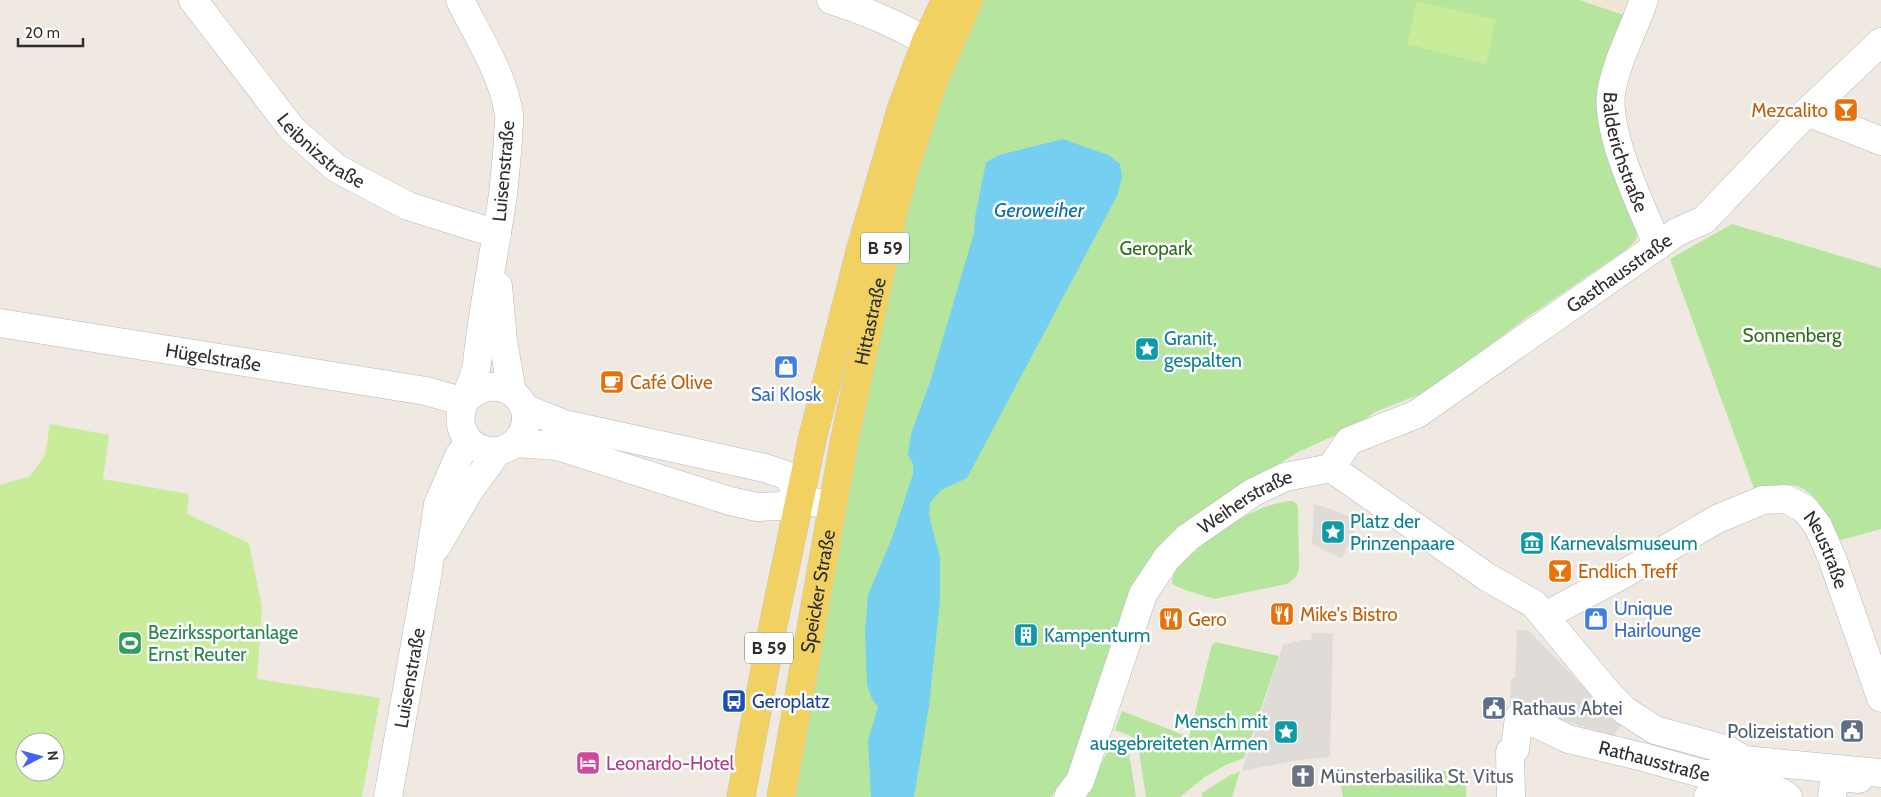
<svg xmlns="http://www.w3.org/2000/svg" width="1881" height="797" font-family="Cabin,sans-serif">
<style>
.education{fill:#f0e6d1}
.green{fill:#b6e59e}
.pitch{fill:#c9ec9a;fill-rule:evenodd}
.plaza{fill:#dfdcd8}
.water{fill:#75cff0}
.lines{fill:none;stroke-linecap:round;stroke-linejoin:round}
.minor-casing{stroke:#b4b7c1;stroke-width:29}
.major-casing{stroke:#c9c9c9;stroke-width:29}
.minor{stroke:#fff;stroke-width:28}
.major{stroke:#f2d163;stroke-width:28}
.labels{text-anchor:middle;stroke-width:5;stroke-linejoin:round;paint-order:stroke}
.shield{fill:#fff;stroke:#6d6d6d;stroke-width:1}
.shield-label{font-size:18px;font-weight:bold;fill:#2e2e2e}
.food-label{font-size:19px;fill:#c56008;stroke:#fff;text-anchor:start}
.street-label{font-size:19px;fill:#2e2e2e;stroke:#fff}
.park-label{font-size:19px;fill:#2c6e1b;stroke:#fff}
.culture-label{font-size:19px;fill:#0d838f;stroke:#fff;text-anchor:start}
.shop-label{font-size:19px;fill:#366cbe;stroke:#fff}
.leisure-label{font-size:19px;fill:#27864d;stroke:#fff;text-anchor:start}
.transit-label{font-size:19px;fill:#164399;stroke:#fff;text-anchor:start}
.service-label{font-size:19px;fill:#4e5e75;stroke:#fff;text-anchor:start}
.hotel-label{font-size:19px;fill:#b23c85;stroke:#fff;text-anchor:start}
.worship-label{font-size:19px;fill:#5b616d;stroke:#fff;text-anchor:start}
.water-label{font-size:20px;font-style:italic;fill:#0d6fa3;stroke:#fff}
</style>
<rect width="100%" height="100%" fill="#efe9e1"/>
<!-- education -->
<path class="education" d="M1580,0H1631L1625,14Z"/>
<!-- green -->
<path class="green" d="M982,0H1579L1624,15L1605,86L1638,228L1636,240L1627,249L1526,318L1441,382L1418,395L1375,412L1354,427L1298,452L1172,532L1155,553L1069,772L1051,797H791C815,666 839,534 865,403C889,288 912,170 954,60C962,40 973,20 982,0Z
M1732,224L1881,268V529L1837,541C1828,516 1814,481 1782,485C1773,486 1764,491 1756,494L1670,259Z
M1292,501L1297,504L1298,509L1299,567C1298,576 1295,579 1287,584L1214,599L1185,590L1172,584L1173,574L1178,567C1207,539 1251,504 1292,501Z
M1215,642L1279,656L1244,758L1226,765L1206,776L1180,797H1146L1139,751L1131,736L1115,730L1122,711L1189,737L1212,644H1214Z
M1117,741L1125,744L1129,753L1136,797H1085L1111,744Z
M1240,771L1232,797H1202V793L1229,776Z
M1466,771V797H1343L1338,772Z"/>
<!-- pitch -->
<path class="pitch" d="M1417,1L1496,20L1486,64L1407,44Z
M50,424L109,435L103,479L189,494L187,514L249,543L262,607L257,679L380,698L362,797H0V485L30,476L45,455ZM25,742H55V772H25Z"/>
<!-- plaza -->
<path class="plaza" d="M1314,504L1337,511L1359,521L1342,559L1312,544Z
M1517,629L1529,631L1621,725L1613,736L1510,704L1511,678H1515Z
M1312,633H1333L1330,757L1300,760L1242,771L1283,645L1301,640H1311Z"/>
<!-- water -->
<path class="water" d="M1063,139L1108,155L1120,164L1122,177L1118,194L967,478L941,490L930,503L929,515L940,558V600L929,706L914,797H871L868,740L878,707L872,699L867,685L865,632L868,595L892,538L913,474V464L908,455L911,434L931,379L974,233L975,217L986,162L999,155Z"/>
<g class="lines">
<defs>
<g id="minor">
<path id="s1" d="M193,0L292,129L336,168L408,206L497,234"/>
<path d="M460,0C477,35 504,76 509,115C510,122 508,130 508,138C507,157 505,175 503,194C495,251 483,306 477,363C475,382 457,407 461,425C467,452 502,461 519,438C544,405 497,364 464,402"/>
<path d="M831,0C866,11 894,23 926,41"/>
<path id="s2" d="M1644,0C1634,29 1615,64 1611,94C1606,134 1642,208 1658,246"/>
<path d="M1807,112L1881,141"/>
<path d="M498,286L503,341L512,392"/>
<path id="s3" d="M0,323L426,391L464,402"/>
<path d="M524,408L564,424L765,468L788,476L800,499"/>
<path d="M515,443L557,446L730,501L757,507L781,506L800,499L832,506"/>
<path id="s4" d="M1331,468L1349,441L1417,414L1677,232L1704,220L1807,112L1881,42"/>
<path d="M437,546L469,491L498,451"/>
<path id="s5" d="M1546,619L1558,609L1622,575L1717,519L1763,500L1786,499L1805,509L1818,526L1832,558L1881,698"/>
<path id="s6" d="M388,797L427,577L438,504L459,456L469,442"/>
<path id="s7" d="M1068,797L1080,781L1143,594L1167,558L1187,538L1252,493L1285,477L1331,468L1487,577L1534,604L1606,691L1624,710L1655,730L1728,750L1744,760"/>
<path id="s8" d="M1511,797L1510,752L1515,749L1519,717L1529,720L1568,739L1643,757L1704,774H1719L1744,760L1881,773"/>
<path d="M1708,797C1734,789 1765,779 1788,797"/>
<path d="M1832,797L1835,776L1859,779"/>
</g>
<g id="major">
<path d="M741,797L773,626L813,436L860,251L901,110L926,41L946,0"/>
<path id="s9" d="M781,797L844,442L893,213L905,168L933,82L969,0"/>
</g>
</defs>
<!-- minor casing -->
<use href="#minor" class="minor-casing"/>
<!-- major casing -->
<use href="#major" class="major-casing"/>
<!-- minor -->
<use href="#minor" class="minor"/>
<!-- major -->
<use href="#major" class="major"/>
</g>
<!-- icons -->
<defs>
<symbol id="bar-square" viewBox="-11 -11 22 22"><rect x="-9" y="-9" width="18" height="18" rx="4" fill="#e8710a" stroke="#fff"/><path d="M-6-5H6L.8 .8V4.5H3.5V6h-7V4.5H-.8V.8Z" fill="#fff"/></symbol>
<symbol id="sight-square" viewBox="-11 -11 22 22"><rect x="-9" y="-9" width="18" height="18" rx="4" fill="#0f9aa8" stroke="#fff"/><path d="M0-6L1.8-2.2L6-1.7L2.9 1.2L3.7 5.4L0 3.3L-3.7 5.4L-2.9 1.2L-6-1.7L-1.8-2.2Z" fill="#fff"/></symbol>
<symbol id="shop-square" viewBox="-11 -11 22 22"><rect x="-9" y="-9" width="18" height="18" rx="4" fill="#3f7fe0" stroke="#fff"/><path d="M-5-2.5h2.3a2.7 3.5 0 0 1 5.4 0H5L5.5 6h-11ZM-1.5-2.5h3a1.5 2.3 0 0 0-3 0Z" fill="#fff"/></symbol>
<symbol id="cafe-square" viewBox="-11 -11 22 22"><rect x="-9" y="-9" width="18" height="18" rx="4" fill="#e8710a" stroke="#fff"/><path d="M-5.5-4.5H6V0H3Q3 3.5 0 3.5H-2.5Q-5.5 3.5-5.5 0ZM3-3.2v2h1.7v-2ZM-6 4.5H4V6H-6Z" fill="#fff"/></symbol>
<symbol id="museum-square" viewBox="-11 -11 22 22"><rect x="-9" y="-9" width="18" height="18" rx="4" fill="#0f9aa8" stroke="#fff"/><path d="M0-6L6-3V-2H-6V-3ZM-5-1h2V3h-2ZM-1-1h2V3h-2ZM3-1h2V3H3ZM-6 4H6V6H-6Z" fill="#fff"/></symbol>
<symbol id="restaurant-square" viewBox="-11 -11 22 22"><rect x="-9" y="-9" width="18" height="18" rx="4" fill="#e8710a" stroke="#fff"/><path d="M-5-6h1v4h1v-4h1v4h1v-4h1v5L-1.5 .5V6h-2V.5L-5-1ZM5-6V6H3V1.5H1.5Q1.5-4 5-6Z" fill="#fff"/></symbol>
<symbol id="building-square" viewBox="-11 -11 22 22"><rect x="-9" y="-9" width="18" height="18" rx="4" fill="#0f9aa8" stroke="#fff"/><path d="M-4-6H4V6H1V3H-1V6H-4ZM-2.5-4.3h1.7v1.8h-1.7ZM.8-4.3h1.7v1.8H.8ZM-2.5-1h1.7V.8h-1.7ZM.8-1h1.7V.8H.8Z" fill="#fff"/></symbol>
<symbol id="stadium-square" viewBox="-11 -11 22 22"><rect x="-9" y="-9" width="18" height="18" rx="4" fill="#2e9e5b" stroke="#fff"/><path d="M0-5a6.5 5 0 1 0 0 10a6.5 5 0 1 0 0-10ZM-3.5-1.8h7v3.6h-7Z" fill="#fff"/></symbol>
<symbol id="bus-square" viewBox="-11 -11 22 22"><rect x="-9" y="-9" width="18" height="18" rx="4" fill="#1a4fb4" stroke="#fff"/><path d="M-5-6H5V4H4V6H2V4H-2V6H-4V4H-5ZM-3.5-4V0h7V-4ZM-3.5 1.2v1.5H-2V1.2ZM2 1.2v1.5H3.5V1.2Z" fill="#fff"/></symbol>
<symbol id="civic-square" viewBox="-11 -11 22 22"><rect x="-9" y="-9" width="18" height="18" rx="4" fill="#5c6f8a" stroke="#fff"/><path d="M-.6-6.5H3V-4.5H.6V-3L4-1V1h2V6H-6V1h2V-1L-.6-3ZM-1.2 2.5V6h2.4V2.5Z" fill="#fff"/></symbol>
<symbol id="hotel-square" viewBox="-11 -11 22 22"><rect x="-9" y="-9" width="18" height="18" rx="4" fill="#d1479c" stroke="#fff"/><path d="M-6-4.5h1.5V1H6V5H4.5V3h-9V5H-6ZM-4 0a1.8 1.8 0 1 1 3.6 0ZM.5 0V-2.5h3Q6-2.5 6 0Z" fill="#fff"/></symbol>
<symbol id="church-square" viewBox="-11 -11 22 22"><rect x="-9" y="-9" width="18" height="18" rx="4" fill="#6b7280" stroke="#fff"/><path d="M-1.2-6h2.4v3.5h3.3v2.4h-3.3V6h-2.4V-.1h-3.3v-2.4h3.3Z" fill="#fff"/></symbol>
</defs>
<g fill-rule="evenodd">
<use href="#bar-square" x="1832" y="96" width="28" height="28"/>
<use href="#sight-square" x="1133" y="335" width="28" height="28"/>
<use href="#shop-square" x="772" y="353" width="28" height="28"/>
<use href="#cafe-square" x="598" y="368" width="28" height="28"/>
<use href="#sight-square" x="1319" y="518" width="28" height="28"/>
<use href="#museum-square" x="1518" y="529" width="28" height="28"/>
<use href="#bar-square" x="1546" y="557" width="28" height="28"/>
<use href="#restaurant-square" x="1268" y="600" width="28" height="28"/>
<use href="#restaurant-square" x="1157" y="605" width="28" height="28"/>
<use href="#shop-square" x="1582" y="605" width="28" height="28"/>
<use href="#building-square" x="1012" y="621" width="28" height="28"/>
<use href="#stadium-square" x="116" y="629" width="28" height="28"/>
<use href="#bus-square" x="720" y="687" width="28" height="28"/>
<use href="#civic-square" x="1480" y="694" width="28" height="28"/>
<use href="#civic-square" x="1838" y="717" width="28" height="28"/>
<use href="#sight-square" x="1272" y="718" width="28" height="28"/>
<use href="#hotel-square" x="574" y="749" width="28" height="28"/>
<use href="#church-square" x="1289" y="762" width="28" height="28"/>
</g>
<g class="labels">
<!-- shield labels -->
<g class="shield">
<rect x="861" y="232.5" width="48" height="31" rx="4"/>
<rect x="745" y="632.5" width="48" height="31" rx="4"/>
</g>
<g class="shield-label">
<text x="885" y="254">B 59</text>
<text x="769" y="654">B 59</text>
</g>
<!-- food labels -->
<g class="food-label">
<text x="1828" y="117" text-anchor="end">Mezcalito</text>
<text x="630" y="389">Café Olive</text>
<text x="1578" y="578">Endlich Treff</text>
<text x="1300" y="621">Mike's Bistro</text>
<text x="1188" y="626">Gero</text>
</g>
<!-- street labels -->
<g class="street-label">
<text dy="7" stroke="none"><textPath href="#s1" startOffset="199">Leibnizstraße</textPath></text>
<text dy="7" stroke="none"><textPath href="#s2" startOffset="160">Balderichstraße</textPath></text>
<text transform="translate(503 171) rotate(-85)" y="7">Luisenstraße</text>
<text dy="7" stroke="none"><textPath href="#s4" startOffset="352">Gasthausstraße</textPath></text>
<text dy="7" stroke="none"><textPath href="#s9" startOffset="484">Hittastraße</textPath></text>
<text dy="7" stroke="none"><textPath href="#s3" startOffset="216">Hügelstraße</textPath></text>
<text dy="7" stroke="none"><textPath href="#s7" startOffset="358">Weiherstraße</textPath></text>
<text dy="7" stroke="none"><textPath href="#s5" startOffset="339">Neustraße</textPath></text>
<text dy="7" stroke="none"><textPath href="#s9" startOffset="209">Speicker Straße</textPath></text>
<text dy="7" stroke="none"><textPath href="#s6" startOffset="121">Luisenstraße</textPath></text>
<text dy="7" stroke="none"><textPath href="#s8" startOffset="226">Rathausstraße</textPath></text>
</g>
<!-- park labels -->
<g class="park-label">
<text x="1156" y="255">Geropark</text>
<text x="1792" y="342">Sonnenberg</text>
</g>
<!-- culture labels -->
<g class="culture-label">
<text x="1164" y="345">Granit,<tspan x="1164" dy="22">gespalten</tspan></text>
<text x="1350" y="528">Platz der<tspan x="1350" dy="22">Prinzenpaare</tspan></text>
<text x="1550" y="550">Karnevalsmuseum</text>
<text x="1044" y="642">Kampenturm</text>
<text x="1268" y="728" text-anchor="end">Mensch mit<tspan x="1268" dy="22">ausgebreiteten Armen</tspan></text>
</g>
<!-- shop labels -->
<g class="shop-label">
<text x="786" y="401">Sai KIosk</text>
<text x="1614" y="615" text-anchor="start">Unique<tspan x="1614" dy="22">Hairlounge</tspan></text>
</g>
<!-- leisure labels -->
<g class="leisure-label">
<text x="148" y="639">Bezirkssportanlage<tspan x="148" dy="22">Ernst Reuter</tspan></text>
</g>
<!-- transit labels -->
<g class="transit-label">
<text x="752" y="708">Geroplatz</text>
</g>
<!-- service labels -->
<g class="service-label">
<text x="1512" y="715">Rathaus Abtei</text>
<text x="1834" y="738" text-anchor="end">Polizeistation</text>
</g>
<!-- hotel labels -->
<g class="hotel-label">
<text x="606" y="770">Leonardo-Hotel</text>
</g>
<!-- worship labels -->
<g class="worship-label">
<text x="1320" y="783">Münsterbasilika St. Vitus</text>
</g>
<!-- water labels -->
<g class="water-label">
<text x="1039" y="217">Geroweiher</text>
</g>
</g>
<!-- north arrow -->
<g transform="translate(40 757) rotate(84)"><circle r="24" fill="#ffffff" stroke="#ababab"/>
<path d="M0-4L9 19L0 12L-9 19Z" fill="#4264fb"/>
<text y="-8" font-size="14" font-weight="bold" text-anchor="middle" fill="#2e2e2e">N</text>
</g>
<!-- scale -->
<path d="M18 38v8h65v-8" fill="none" stroke="#2e2e2e" stroke-width="2.5"/>
<text x="25" y="38" font-size="15" fill="#2e2e2e" stroke="#ffffff" stroke-width="4" paint-order="stroke">20 m</text>
</svg>
